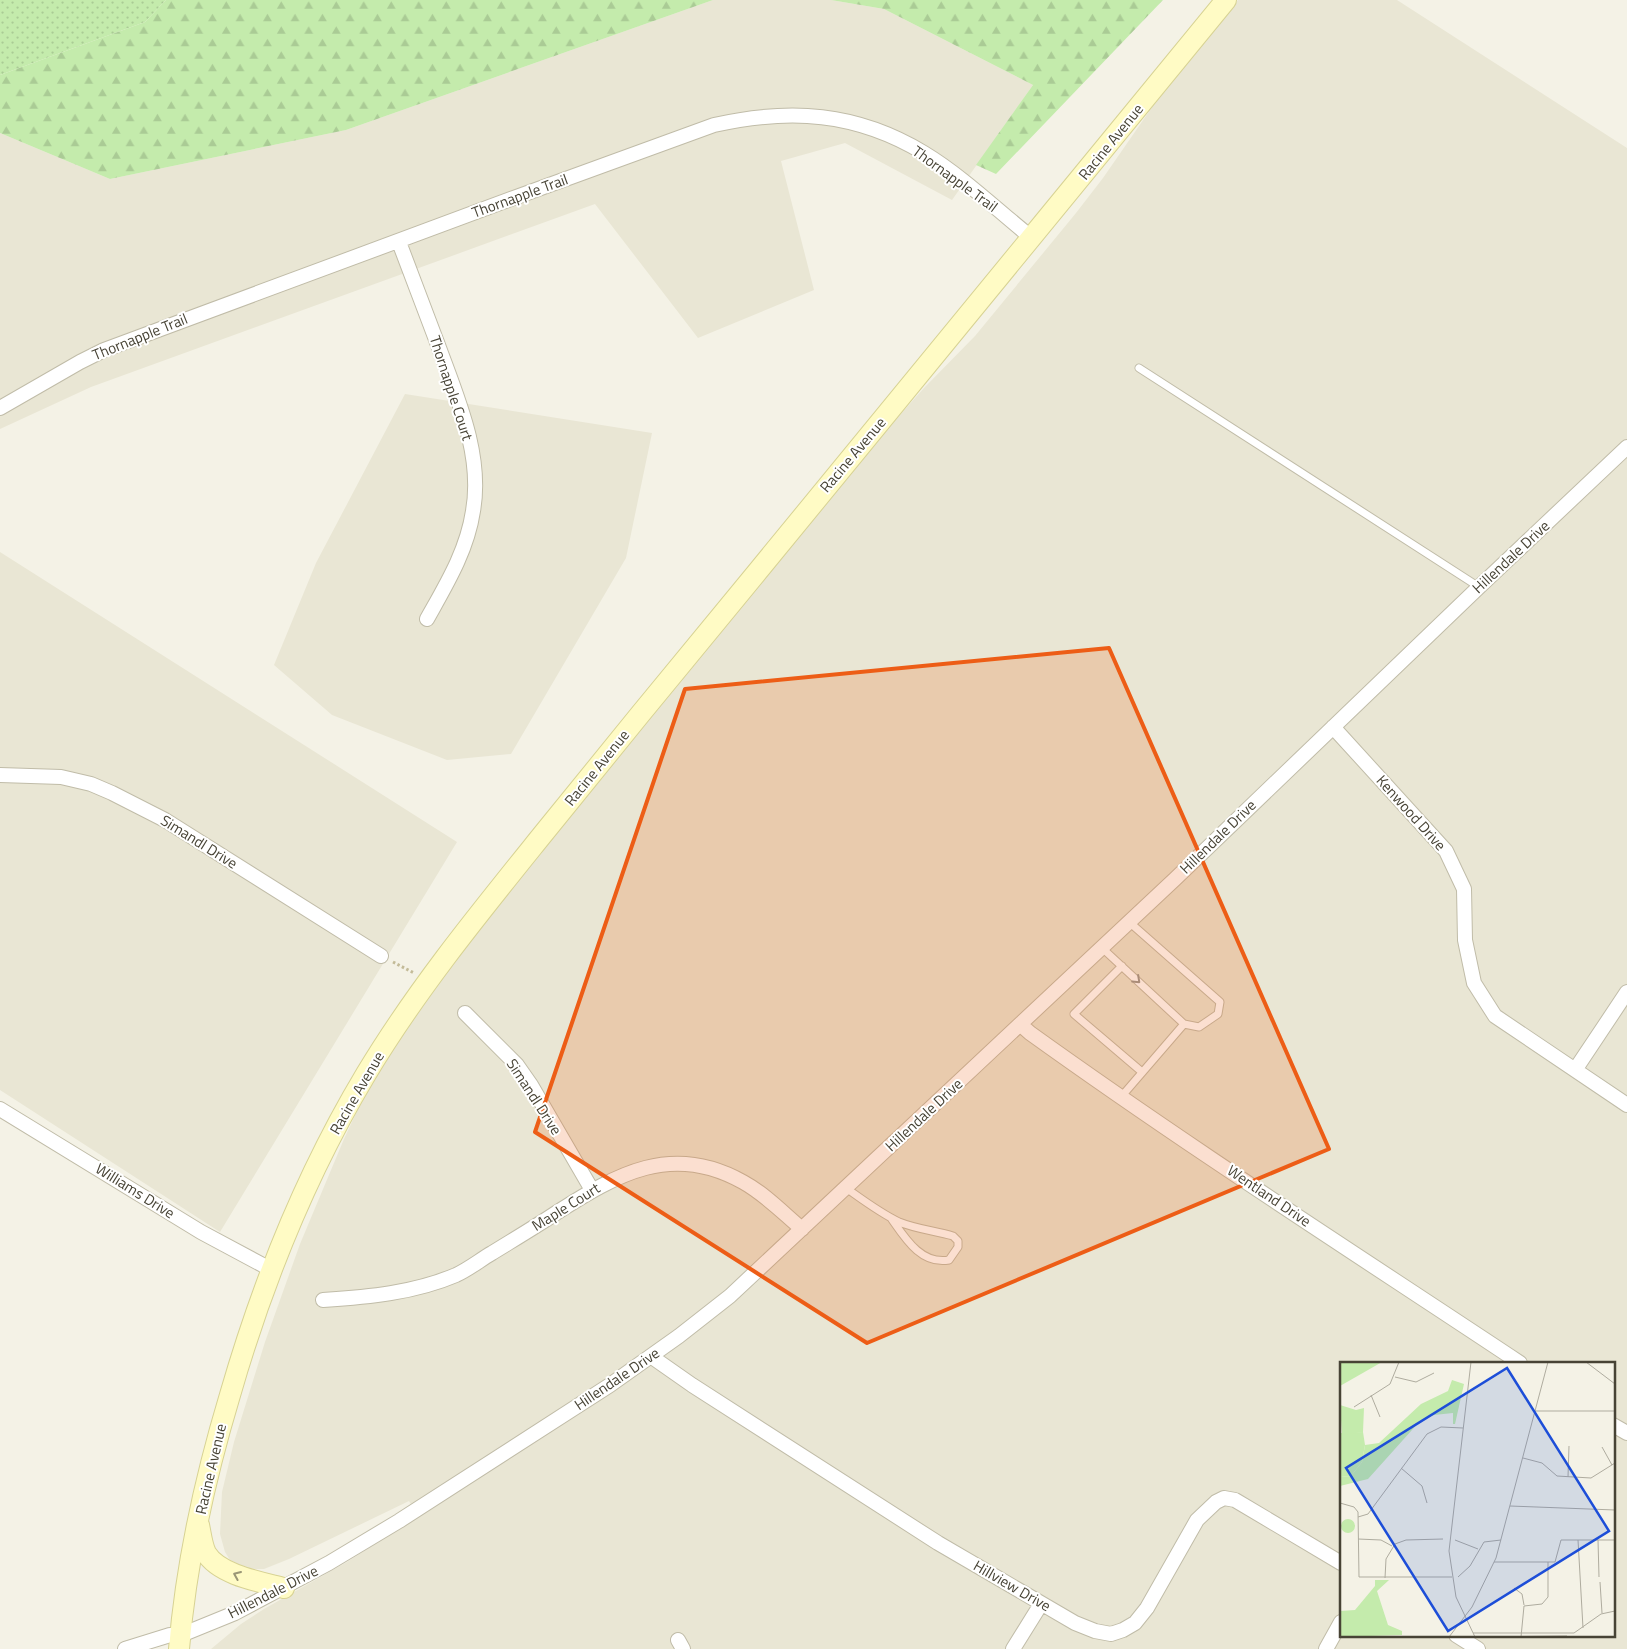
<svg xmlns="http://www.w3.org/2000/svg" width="1627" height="1649" font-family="'Titillium Web',sans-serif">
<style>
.residential{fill:#e9e6d4;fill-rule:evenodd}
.grass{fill:url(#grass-dots)}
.forest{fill:url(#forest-firs)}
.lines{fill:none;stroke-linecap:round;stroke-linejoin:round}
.service-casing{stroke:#c0bca8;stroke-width:9}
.minor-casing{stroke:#c0bca8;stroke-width:16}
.secondary-casing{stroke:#d7d293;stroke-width:22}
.path{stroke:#c3bb98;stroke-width:3;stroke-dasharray:2.5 2.5;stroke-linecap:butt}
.service{stroke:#fff;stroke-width:7}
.minor{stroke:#fff;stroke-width:14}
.secondary{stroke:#fffbc5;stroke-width:20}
.oneway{stroke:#9a9890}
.oneway2{stroke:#9a9676}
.marked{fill:#ed5d16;fill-opacity:0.2;stroke:#ed5d16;stroke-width:4;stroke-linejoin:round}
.labels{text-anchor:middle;stroke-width:4;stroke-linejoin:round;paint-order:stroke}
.street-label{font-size:15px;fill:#474335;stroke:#fff}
.inset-road{fill:none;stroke:#afac9f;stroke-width:1}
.view{fill:#1d4ed8;fill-opacity:0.15;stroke:#1d4ed8;stroke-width:2.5}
.inset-edge{fill:none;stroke:#474335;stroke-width:2.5}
</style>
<defs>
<pattern id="grass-dots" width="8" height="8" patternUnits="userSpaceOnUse" patternTransform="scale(1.25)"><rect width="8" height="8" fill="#c4ebac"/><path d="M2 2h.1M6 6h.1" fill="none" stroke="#aacb95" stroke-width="1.8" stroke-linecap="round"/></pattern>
<pattern id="forest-firs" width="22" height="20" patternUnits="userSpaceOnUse" patternTransform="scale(1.25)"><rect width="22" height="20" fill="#c4ebac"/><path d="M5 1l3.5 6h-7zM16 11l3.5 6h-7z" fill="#aacb95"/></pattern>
</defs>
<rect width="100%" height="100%" fill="#f4f2e6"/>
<!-- residential -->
<path class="residential" d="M713,0H831L884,9L1033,85L952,200L845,143L781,161L814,290L698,338L595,204L91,387L0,429V133L110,179L346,130Z
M1238,0H1397L1627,148V1649H211L241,1624L264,1609L347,1562L418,1516L409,1501L289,1559L264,1569H256L246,1568L230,1560L225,1552L220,1534L222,1492L234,1442L265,1342L300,1244L344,1139L365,1094L393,1048L454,961L516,881L873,445L924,388L975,336L1076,213L1103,178L1166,87ZM1341,1363H1613V1635H1341Z
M405,394L652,433L626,558L511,754L447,760L332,715L274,665L316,563Z
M0,552L457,842L220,1232L0,1090Z"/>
<!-- grass -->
<path class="grass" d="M0,0H166L145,22L0,75Z"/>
<!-- forest -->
<path class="forest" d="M166,0H713L346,130L110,179L0,133V75L145,22Z
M831,0H1163L996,174L976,165L1033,85L884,9Z"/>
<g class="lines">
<defs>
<path id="service" d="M1139,368L1479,587
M1101,947L1184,1024L1199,1027L1218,1014L1220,1002L1128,921
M1122,966L1074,1014L1142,1072
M1121,1097L1184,1024
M846,1188C863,1200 880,1213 899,1222C916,1229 936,1231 953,1236L958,1241V1247L949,1260C921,1265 905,1238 891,1218"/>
<path id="minor" d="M399,242C412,276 425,311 438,345C457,397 483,455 473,511C467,551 446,585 427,619
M0,408L80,362L104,350L519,196L714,125C790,108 856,112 924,153C962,176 997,210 1032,238
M1333,727L1446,851L1464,889L1465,940L1474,983L1495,1016L1627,1105
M0,775L61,777L91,784L112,793L165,820L381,956
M465,1013L517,1065L531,1085L592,1190
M1021,1025L1030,1033C1190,1148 1356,1254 1520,1363
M1575,1070L1627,992
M0,1109L201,1232L272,1270
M323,1300C368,1297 414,1293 456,1275C469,1269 480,1260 492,1253C513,1240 535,1227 556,1213C617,1174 672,1142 743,1182C765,1194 783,1213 802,1229
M652,1357L692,1385L938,1543L1075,1623L1095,1631L1111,1634L1123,1630L1135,1623L1147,1608L1197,1520L1216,1502L1224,1498L1235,1500L1341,1563
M1613,1425L1627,1433
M1456,1635L1478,1649
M678,1640L683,1649
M125,1649L170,1635H181L235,1613L329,1563L399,1521L610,1385L679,1336L730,1296L1175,879L1479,587L1627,447
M1013,1649L1041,1604
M1326,1649L1341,1622"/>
<path id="secondary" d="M199,1525C201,1534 202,1545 206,1553C219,1575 261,1582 284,1588
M179,1649C186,1563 205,1478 230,1395C262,1284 306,1174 366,1074C417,989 481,911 543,834C614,746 686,658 758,571C914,381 1070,191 1226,0"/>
</defs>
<!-- service casing -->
<use href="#service" class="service-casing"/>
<!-- minor casing -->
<use href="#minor" class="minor-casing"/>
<!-- secondary casing -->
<use href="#secondary" class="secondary-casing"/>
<!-- path -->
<path class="path" d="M393,962L414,973"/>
<!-- service -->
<use href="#service" class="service"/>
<!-- minor -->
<use href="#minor" class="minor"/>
<!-- secondary -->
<use href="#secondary" class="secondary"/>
</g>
<!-- one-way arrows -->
<defs><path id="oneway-chevron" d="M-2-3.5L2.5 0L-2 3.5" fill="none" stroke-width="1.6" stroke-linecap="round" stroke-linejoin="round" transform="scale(1.25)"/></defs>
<use class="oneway" href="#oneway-chevron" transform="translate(1137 980) rotate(43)"/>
<use class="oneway2" href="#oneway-chevron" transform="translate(237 1575) rotate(-157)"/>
<!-- marked area -->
<path class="marked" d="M1109,648L1329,1149L867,1343L535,1132L685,689Z"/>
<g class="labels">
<!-- street labels -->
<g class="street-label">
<text transform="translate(1111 142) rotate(-51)" y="5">Racine Avenue</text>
<text transform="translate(955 179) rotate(36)" y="5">Thornapple Trail</text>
<text transform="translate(520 196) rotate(-20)" y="5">Thornapple Trail</text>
<text transform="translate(140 337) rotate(-22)" y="5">Thornapple Trail</text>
<text transform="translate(451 388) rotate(72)" y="5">Thornapple Court</text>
<text transform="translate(853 455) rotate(-50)" y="5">Racine Avenue</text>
<text transform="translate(1511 557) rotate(-43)" y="5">Hillendale Drive</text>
<text transform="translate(597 768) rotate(-51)" y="5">Racine Avenue</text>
<text transform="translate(1411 813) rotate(48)" y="5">Kenwood Drive</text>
<text transform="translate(1218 837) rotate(-44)" y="5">Hillendale Drive</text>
<text transform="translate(199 842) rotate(32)" y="5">Simandl Drive</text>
<text transform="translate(357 1093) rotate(-60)" y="5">Racine Avenue</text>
<text transform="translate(534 1097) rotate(57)" y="5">Simandl Drive</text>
<text transform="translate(924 1115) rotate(-43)" y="5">Hillendale Drive</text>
<text transform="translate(135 1191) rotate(32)" y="5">Williams Drive</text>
<text transform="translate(1269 1196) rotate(34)" y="5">Wentland Drive</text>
<text transform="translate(566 1207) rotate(-32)" y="5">Maple Court</text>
<text transform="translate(617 1379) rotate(-34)" y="5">Hillendale Drive</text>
<text transform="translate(211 1469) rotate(-77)" y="5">Racine Avenue</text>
<text transform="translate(1012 1586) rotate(30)" y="5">Hillview Drive</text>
<text transform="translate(273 1592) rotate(-27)" y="5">Hillendale Drive</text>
</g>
</g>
<!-- overview -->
<g transform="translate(1340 1362)">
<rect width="275" height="275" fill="#f4f2e6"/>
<path d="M23,70L25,83L22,100L11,114L0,115V71ZM35,218H49L37,229L48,263L62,269V273L0,275V249L15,248L35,224Z" fill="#c4ebac"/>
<path d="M0,0H42L0,24ZM112,18L124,22L115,62H113V51L94,53L80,59L28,117L0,124V115L11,114L22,100L25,83L39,81L81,42L108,29ZM0,43L16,48L24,46L23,70L2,73ZM1 164a7 7 0 1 1 14 0a7 7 0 1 1-14 0Z" fill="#c4ebac"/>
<path class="inset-road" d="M131,0L109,189L116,235L135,275M246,0L275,22M55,15L76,20L94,11M31,33L40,55M14,45L50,22L59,0M195,49H275M262,85L272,103M183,96L202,101L217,114L251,116L275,101M61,106L82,124L87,141M228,115L229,84M0,141L14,145L18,150L19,215H112M170,144L275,148M18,155L28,152L87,72L101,65L123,66M18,177L41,178L52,184M115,178L138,187M238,178L243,266M258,178L259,215M154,200H215L221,178H275M118,215L130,204L144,180L161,178M45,216L46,197L55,182L66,178L103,177M260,220L262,251M174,226L182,232L184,243M133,271H234L261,252L275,249M109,275L132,245L156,196L208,0M139,275L227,274M181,275L184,244L202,242L208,235V200"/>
<path class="view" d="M167,6L269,169L108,269L6,106Z"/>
<rect width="275" height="275" class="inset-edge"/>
</g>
</svg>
